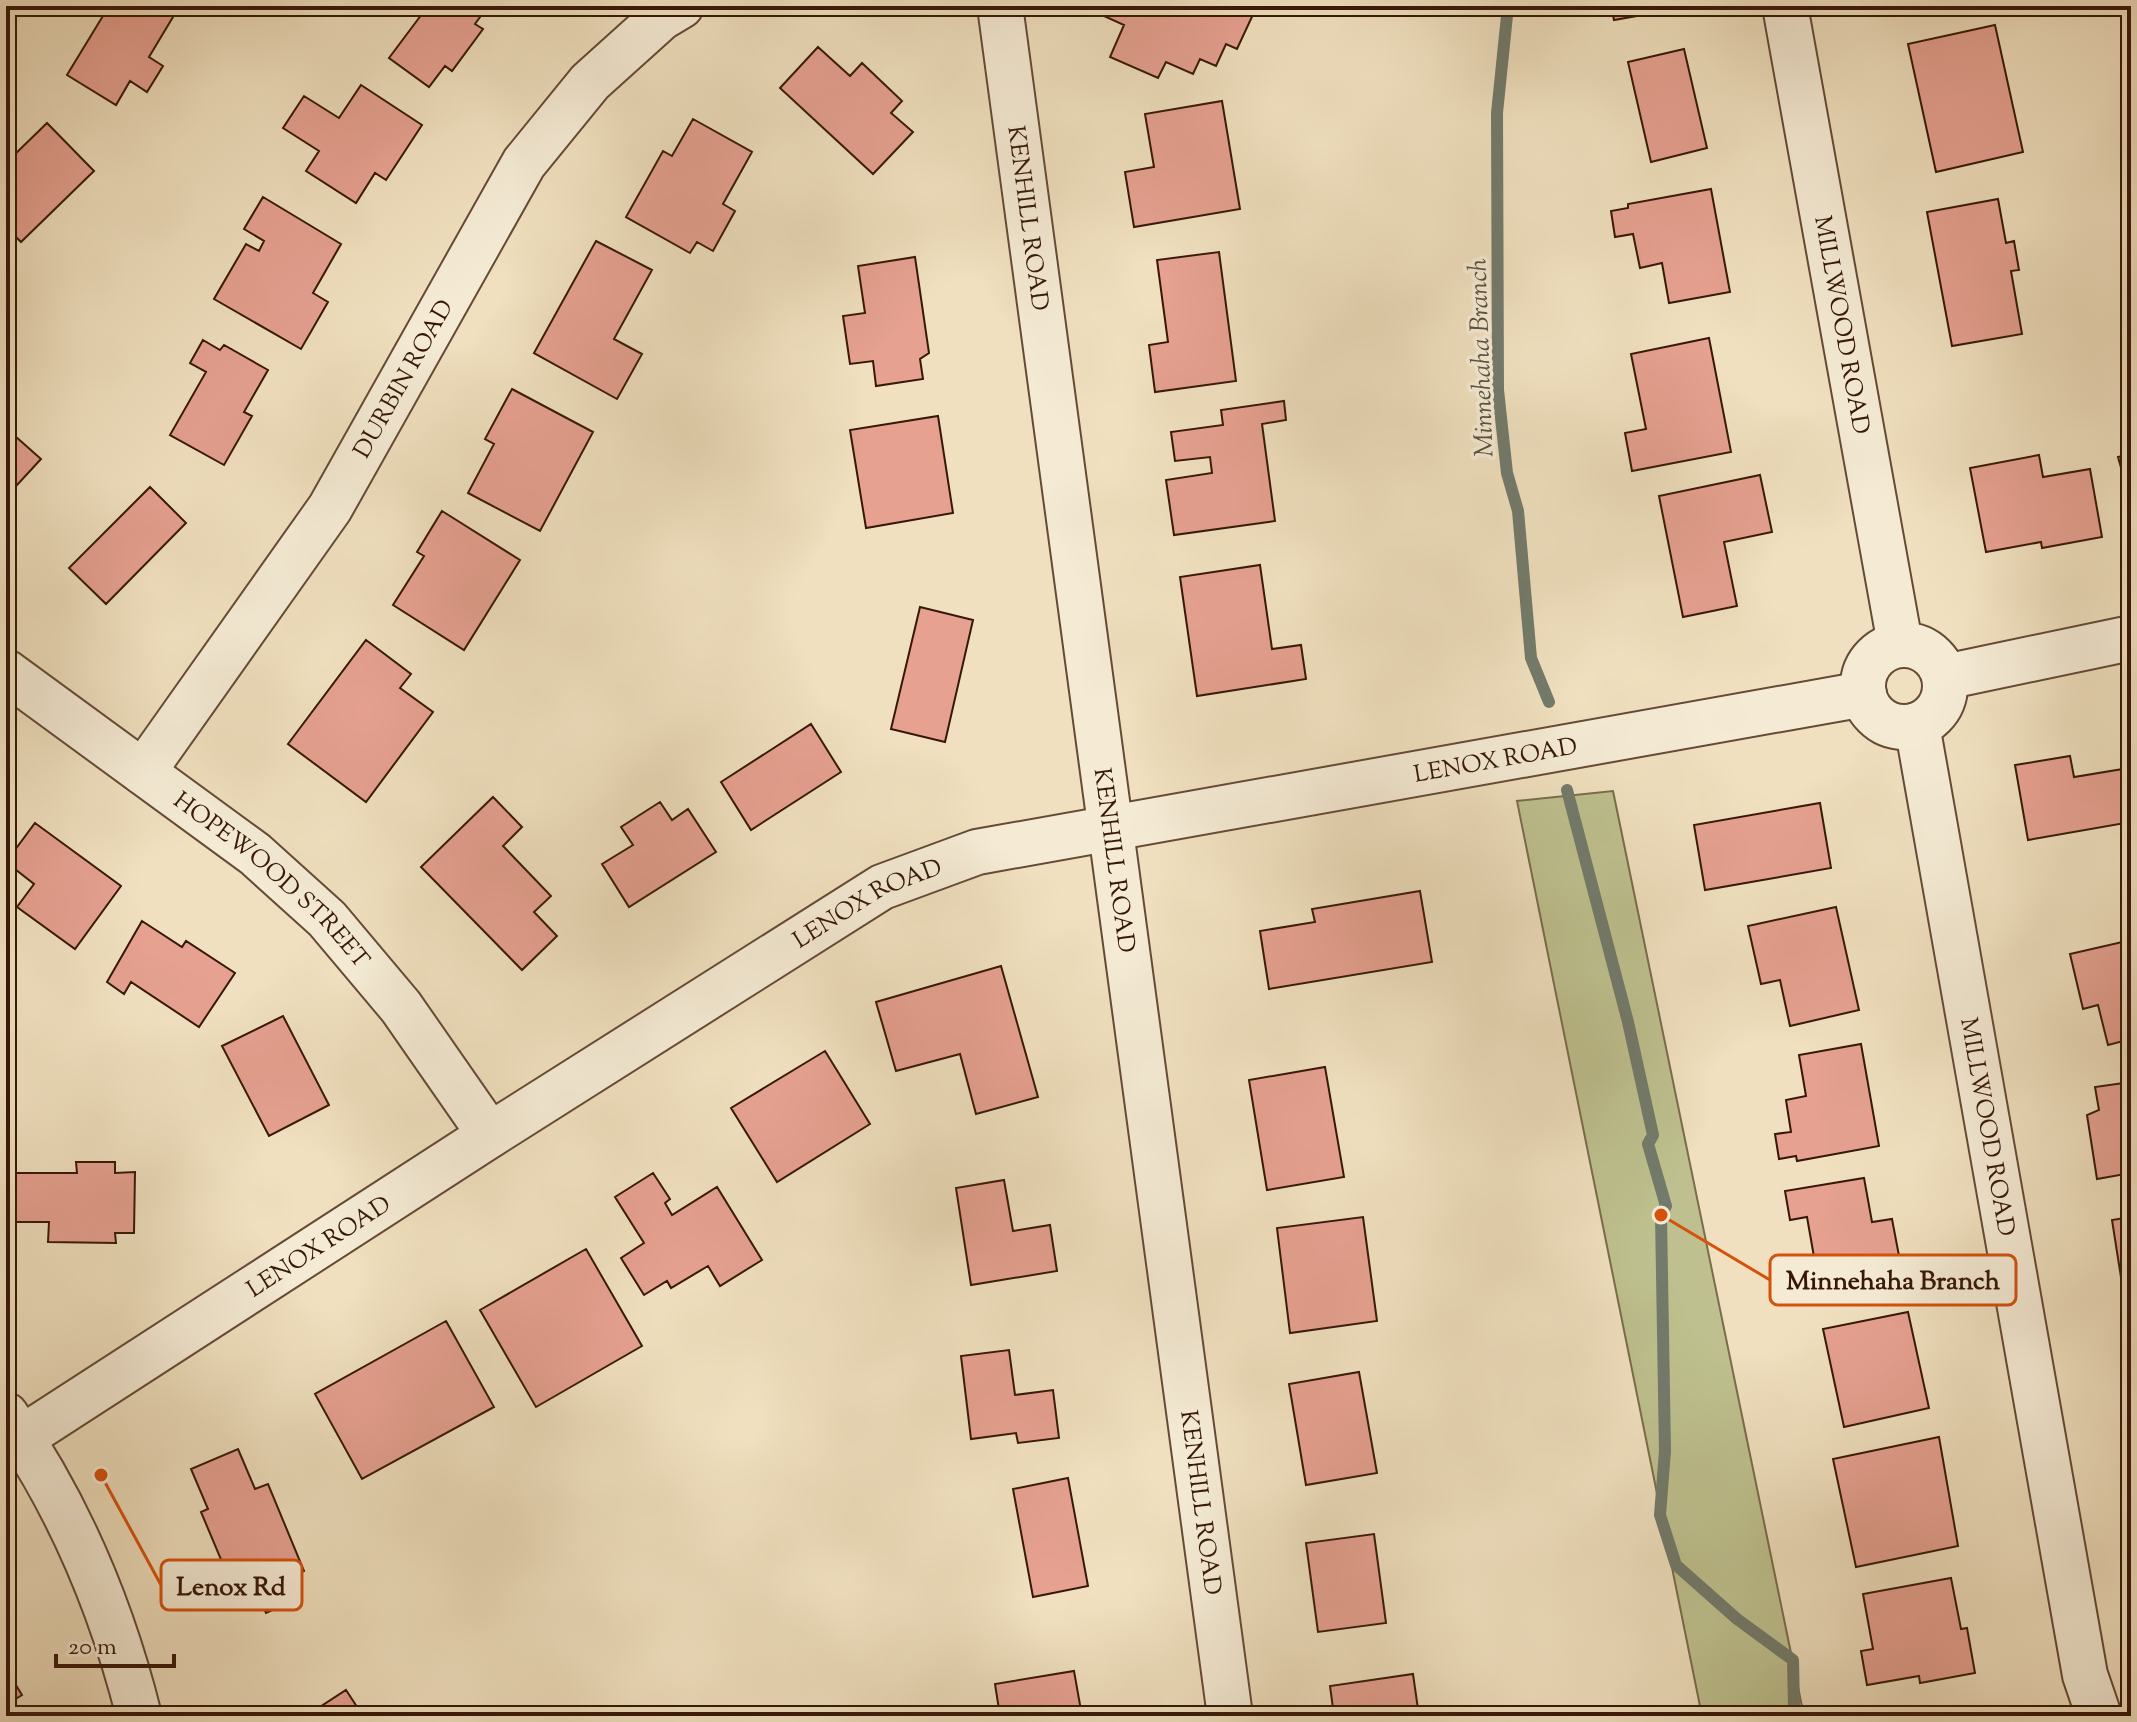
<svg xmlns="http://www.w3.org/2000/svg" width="2137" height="1722" font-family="'Sorts Mill Goudy',serif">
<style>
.green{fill:#bec18f;stroke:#7a6c4c;stroke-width:2}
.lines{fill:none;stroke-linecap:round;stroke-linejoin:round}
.stream{stroke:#727b6c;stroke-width:12}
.building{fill:#e6a191;stroke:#371808;stroke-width:2}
.minor-casing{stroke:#654a36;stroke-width:48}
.minor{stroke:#f5ebd5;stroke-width:44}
.labels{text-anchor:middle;stroke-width:7;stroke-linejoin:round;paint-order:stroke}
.street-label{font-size:24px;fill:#371808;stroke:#f5ebd5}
.water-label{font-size:26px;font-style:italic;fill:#5a5242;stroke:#f5ebd5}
.leader{fill:none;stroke:#d6520c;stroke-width:3}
.callout-dot{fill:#d6520c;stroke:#f5ebd5;stroke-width:3}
.callout{fill:#f5ebd5;stroke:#d6520c;stroke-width:3}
.callout-label{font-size:26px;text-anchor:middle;font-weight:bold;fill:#371808}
</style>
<rect width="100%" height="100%" fill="#f0e0bf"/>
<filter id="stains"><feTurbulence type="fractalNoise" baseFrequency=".0025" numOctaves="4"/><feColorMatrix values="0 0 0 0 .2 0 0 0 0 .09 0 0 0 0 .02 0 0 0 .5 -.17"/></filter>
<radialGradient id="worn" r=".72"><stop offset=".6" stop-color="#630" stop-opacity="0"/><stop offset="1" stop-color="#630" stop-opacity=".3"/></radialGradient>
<!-- green -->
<path class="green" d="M1613,791L1804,1716H1702L1517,801Z"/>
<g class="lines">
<!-- stream -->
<path class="stream" d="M1508,6L1497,113L1498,390L1507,473L1518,511L1531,658L1549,702
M1567,790L1628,1022L1653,1135L1648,1144L1666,1206L1661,1215L1665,1451L1660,1515L1676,1565L1737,1619L1793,1660L1794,1707L1788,1716"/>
</g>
<!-- building -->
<path class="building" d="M109,6H167L176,12L149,57L163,66L147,92L130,81L116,105L67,75Z
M428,6H488L475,24L483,29L452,71L445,66L429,87L389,58Z
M1109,6H1257L1237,49L1226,44L1216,66L1200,59L1193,74L1166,62L1158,78L1110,57L1124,25L1104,16Z
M1611,6H1677V9L1614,20Z
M1995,25L2023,152L1936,172L1908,44Z
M818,47L850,76L862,63L902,101L891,113L913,132L873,174L780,88Z
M1684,49L1707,148L1651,162L1628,62Z
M361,85L422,125L386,180L375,173L356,203L306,171L319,151L283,128L304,96L339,118Z
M1222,101L1240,209L1134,227L1125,172L1154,167L1145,114Z
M693,119L752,152L723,204L735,211L713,251L697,242L690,253L626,217L663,151L672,156Z
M47,123L94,171L21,242L6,227V163Z
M1711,189L1730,292L1669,303L1662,263L1640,268L1633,234L1615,237L1611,211L1628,208V204Z
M263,197L341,244L313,293L328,302L301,349L214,299L246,244L259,251L264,241L244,229Z
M1998,199L2006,243L2014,241L2019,270L2011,271L2022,334L1952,346L1927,212Z
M596,241L652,270L614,339L642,354L617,399L534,353Z
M1219,252L1236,381L1155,392L1149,345L1168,342L1157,260Z
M915,257L929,353L920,359L923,379L876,386L873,361L850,364L843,316L865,313L858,266Z
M1709,338L1731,452L1632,471L1625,433L1646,429L1631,354Z
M203,340L220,350L224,345L268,370L244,412L252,416L224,465L170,435L206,372L190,363Z
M512,389L593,432L540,531L468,493L494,444L485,439Z
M1284,401L1286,420L1262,424L1275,521L1174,535L1166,480L1212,473L1210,457L1175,461L1171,432L1223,425L1221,410Z
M938,416L953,513L866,528L850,430Z
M6,428L41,459L6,497Z
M2131,454V503L2118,457Z
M2039,455L2043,477L2090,469L2102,537L2042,548L2041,542L1986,552L1970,468Z
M1760,475L1772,532L1724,542L1737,606L1683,617L1659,496Z
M150,487L186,523L106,604L69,568Z
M442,511L520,560L464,650L393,605L424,556L417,552Z
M1260,565L1272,649L1301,645L1306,679L1197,696L1180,577Z
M920,607L973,620L945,742L891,729Z
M366,640L411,674L400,688L433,712L366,802L288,744Z
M811,724L841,772L751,830L721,782Z
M2070,756L2074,777L2123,769L2131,822L2028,840L2015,765Z
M493,797L522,827L503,846L551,896L534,912L557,936L522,970L421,867Z
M660,802L672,820L688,809L716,852L629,907L602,864L633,845L621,827Z
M1820,803L1831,868L1705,890L1694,825Z
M35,823L121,886L75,949L17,907L34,884L6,862Z
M1420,891L1432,962L1269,989L1260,931L1315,922L1312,909Z
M1836,907L1859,1010L1790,1026L1780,980L1761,984L1748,926Z
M142,921L182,947L186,941L235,973L199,1027L131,982L124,994L107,982Z
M2131,940V1039L2108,1045L2098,1005L2083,1009L2070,954Z
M1001,966L1038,1097L976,1114L960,1054L896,1071L876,1002Z
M283,1016L329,1105L269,1136L222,1046Z
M1861,1044L1879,1146L1797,1161L1796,1156L1779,1159L1775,1134L1791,1132L1786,1100L1806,1096L1799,1055Z
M825,1051L870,1124L777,1182L731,1108Z
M1325,1067L1344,1177L1267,1190L1249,1080Z
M2131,1082V1173L2097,1179L2087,1115L2099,1110L2095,1087Z
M76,1162H115V1173L135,1172L134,1233H115L116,1243L48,1242L49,1222H8V1173H77Z
M653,1173L670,1199L665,1203L672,1215L717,1187L762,1260L720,1286L708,1266L671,1288L667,1281L644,1295L621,1258L644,1243L615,1197Z
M1864,1178L1872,1222L1892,1219L1903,1277L1820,1291L1807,1217L1790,1220L1785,1191Z
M1004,1180L1013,1231L1050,1225L1057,1271L971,1285L956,1188Z
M1363,1217L1377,1321L1290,1333L1277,1228Z
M2131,1217V1322H2128L2112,1220Z
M586,1249L642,1346L536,1407L480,1310Z
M1908,1312L1929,1408L1844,1427L1823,1329Z
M446,1321L494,1407L362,1479L315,1394Z
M1009,1350L1015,1395L1053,1390L1059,1438L1018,1443L1016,1433L971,1439L961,1356Z
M1359,1372L1377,1473L1306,1485L1289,1384Z
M1939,1437L1958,1546L1856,1567L1833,1459Z
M238,1449L255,1489L268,1484L304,1571L291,1576L300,1598L266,1613L257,1592L238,1600L201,1512L208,1509L191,1469Z
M1068,1478L1088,1586L1033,1597L1013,1489Z
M1374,1534L1386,1623L1318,1632L1306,1543Z
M1951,1578L1961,1629L1967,1628L1975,1673L1920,1683L1919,1676L1867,1685L1861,1651L1873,1649L1863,1594Z
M6,1669L22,1695L6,1705Z
M1074,1671L1082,1716H1000L995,1684Z
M1413,1674L1419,1716H1334L1330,1686Z
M346,1690L363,1716H306Z"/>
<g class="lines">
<defs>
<g id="minor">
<path id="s1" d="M1000,6L1230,1716"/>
<path id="s2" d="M1785,6L1900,644"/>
<circle cx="1904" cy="686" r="41"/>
<path id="s3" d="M6,672L255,854L327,919L401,1007L490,1135"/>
<path d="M1945,677L2131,638"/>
<path id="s4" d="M1917,725L2085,1675L2099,1716"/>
<path id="s5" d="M143,772L330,508L524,163L590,82L661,18L681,6"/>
<path d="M6,1415C70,1507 112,1608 139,1716"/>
<path id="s6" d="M6,1448L490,1135L882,887L977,852L1864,694"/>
</g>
</defs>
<!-- minor casing -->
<use href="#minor" class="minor-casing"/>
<!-- minor -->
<use href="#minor" class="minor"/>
</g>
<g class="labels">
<!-- street labels -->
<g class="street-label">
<text dy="8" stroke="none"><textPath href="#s1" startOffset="214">KENHILL ROAD</textPath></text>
<text dy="8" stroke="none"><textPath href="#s2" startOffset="324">MILLWOOD ROAD</textPath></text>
<text dy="8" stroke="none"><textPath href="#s5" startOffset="472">DURBIN ROAD</textPath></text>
<text dy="8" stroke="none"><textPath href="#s6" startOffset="1668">LENOX ROAD</textPath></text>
<text dy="8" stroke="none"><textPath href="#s1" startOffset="862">KENHILL ROAD</textPath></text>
<text dy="8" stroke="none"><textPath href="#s3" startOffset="338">HOPEWOOD STREET</textPath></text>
<text dy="8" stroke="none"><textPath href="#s6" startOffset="1020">LENOX ROAD</textPath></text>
<text dy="8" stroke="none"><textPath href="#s4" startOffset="408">MILLWOOD ROAD</textPath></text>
<text dy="8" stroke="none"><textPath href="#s6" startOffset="372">LENOX ROAD</textPath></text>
<text dy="8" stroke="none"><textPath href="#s1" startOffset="1510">KENHILL ROAD</textPath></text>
</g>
<!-- water labels -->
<g class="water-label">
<text transform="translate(1480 358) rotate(-92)" y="9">Minnehaha Branch</text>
</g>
</g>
<!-- callouts -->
<path class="leader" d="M1661 1215L1770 1280M101 1475L161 1585"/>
<g class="callout-dot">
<circle cx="1661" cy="1215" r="8"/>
<circle cx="101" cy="1475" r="8"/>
</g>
<g class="callout">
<rect x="1770" y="1255" width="246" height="50" rx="8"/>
<rect x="161" y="1560" width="141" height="50" rx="8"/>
</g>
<g class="callout-label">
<text x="1893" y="1289">Minnehaha Branch</text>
<text x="231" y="1595">Lenox Rd</text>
</g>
<!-- margin -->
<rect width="2137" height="1722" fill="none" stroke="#f0e0bf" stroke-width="32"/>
<rect x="8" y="8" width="2121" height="1706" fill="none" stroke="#371808" stroke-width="4"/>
<rect x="16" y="16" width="2105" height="1690" fill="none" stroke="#371808" stroke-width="2"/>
<!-- scale -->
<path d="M56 1654v12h118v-12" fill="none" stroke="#371808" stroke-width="4"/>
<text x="68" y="1654" font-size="24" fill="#371808" stroke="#f5ebd5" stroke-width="6" paint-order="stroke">20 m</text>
<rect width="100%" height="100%" filter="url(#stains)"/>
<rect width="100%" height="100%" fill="url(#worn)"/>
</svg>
